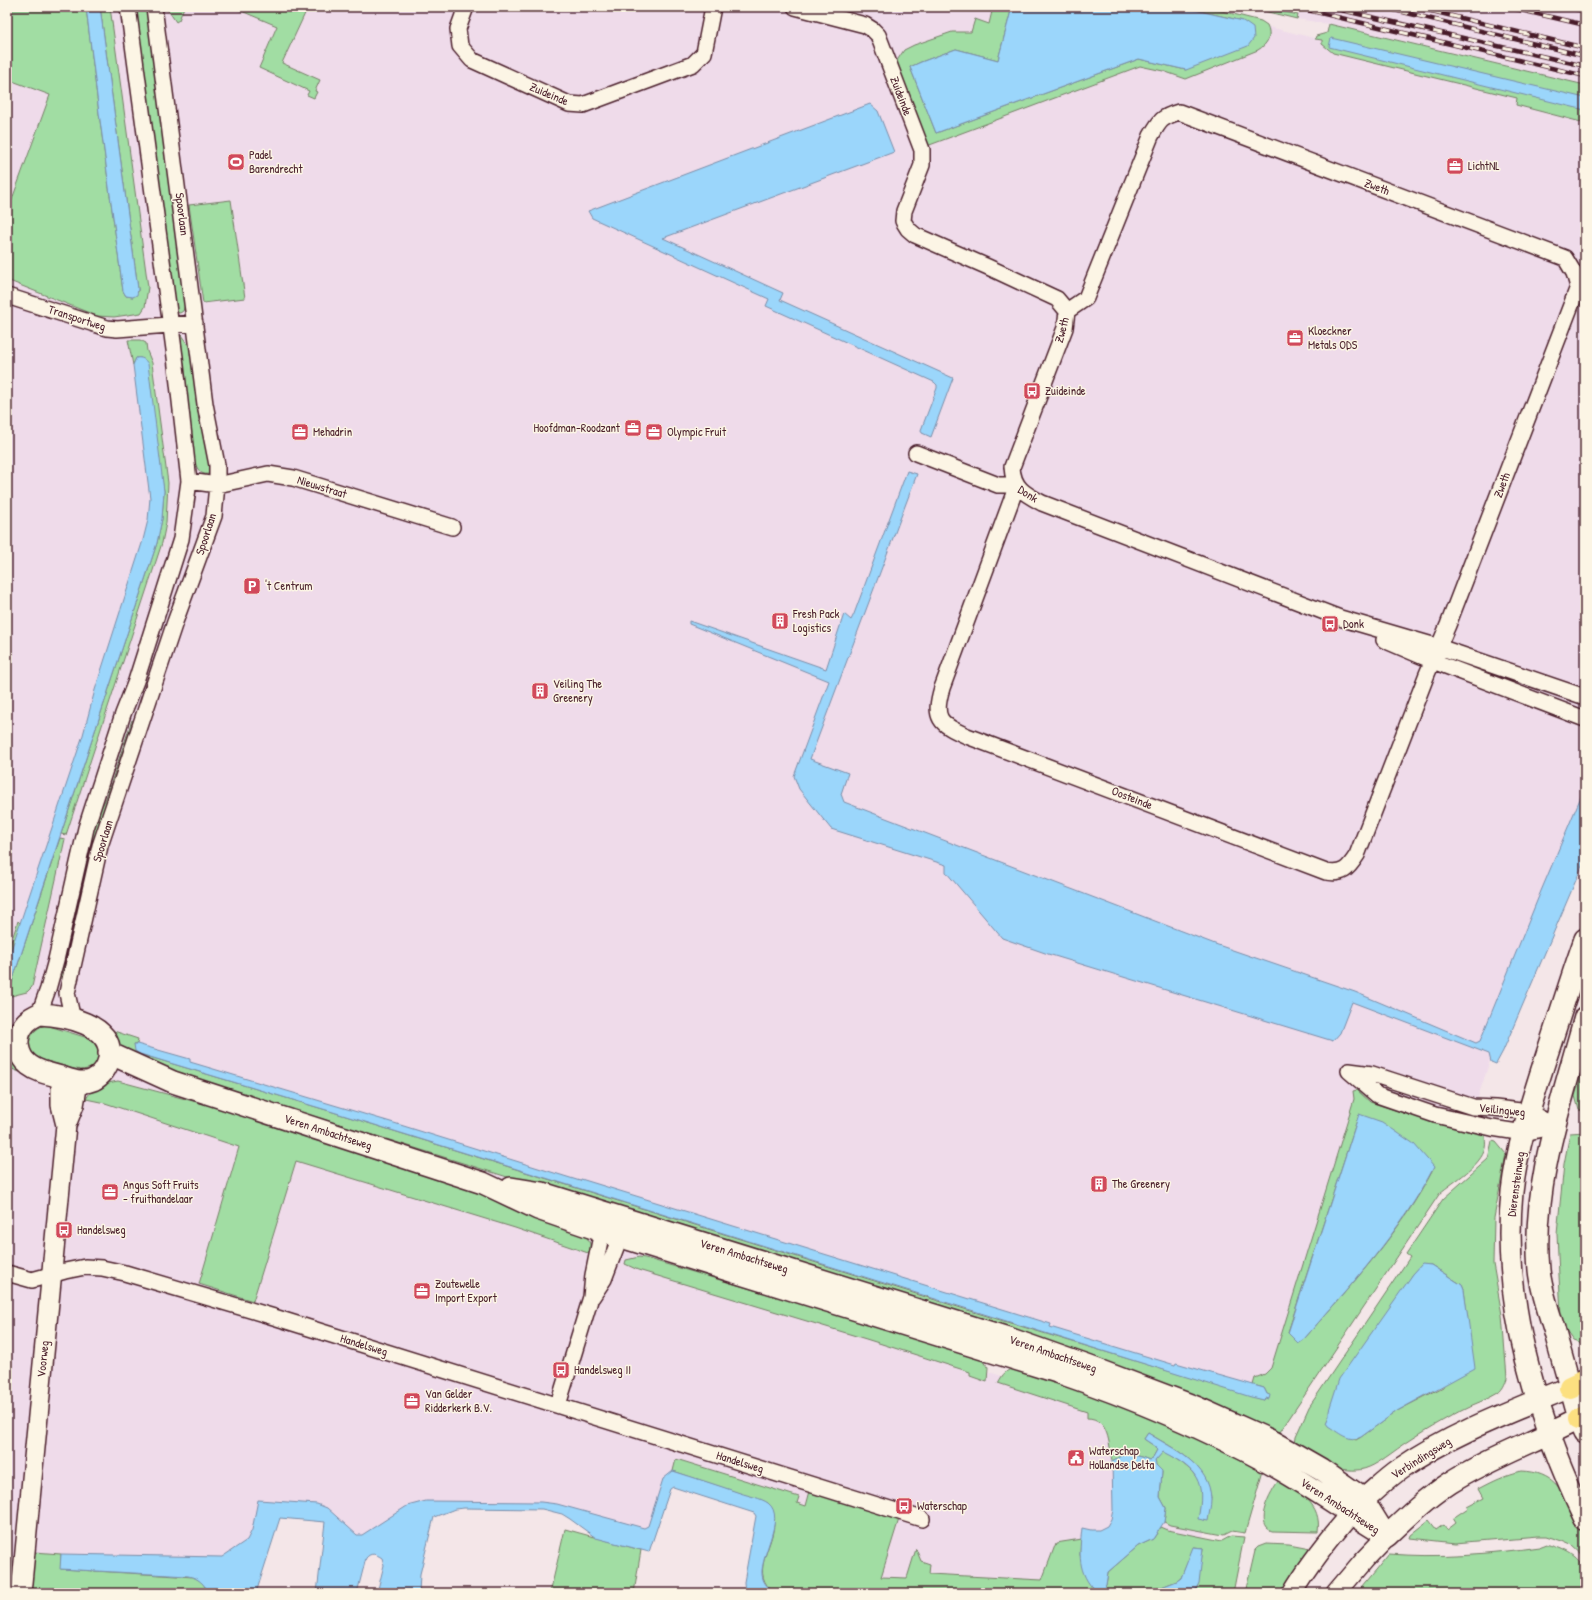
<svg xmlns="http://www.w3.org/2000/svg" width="1592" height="1600" font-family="'Patrick Hand',sans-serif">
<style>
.built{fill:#efdbea}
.green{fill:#a1dda3;stroke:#767e67;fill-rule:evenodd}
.water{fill:#9bd6fb;stroke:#7b8da8}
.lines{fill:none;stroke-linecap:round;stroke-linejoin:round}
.minor-casing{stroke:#4a1f2b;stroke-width:18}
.tertiary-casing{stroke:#4a1f2b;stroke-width:22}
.secondary-casing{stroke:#4a1f2b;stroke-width:24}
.motorway-casing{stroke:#4a1f2b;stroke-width:25}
.minor{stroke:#fcf5e5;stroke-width:15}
.tertiary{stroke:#fcf5e5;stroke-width:19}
.secondary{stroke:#fcf5e5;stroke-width:21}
.motorway{stroke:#fce080;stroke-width:22}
.rail-casing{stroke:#4a1f2b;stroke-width:4.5}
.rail{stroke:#fcf5e5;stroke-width:3;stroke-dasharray:9;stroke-linecap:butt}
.labels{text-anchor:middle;stroke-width:3;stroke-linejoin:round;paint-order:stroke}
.street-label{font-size:12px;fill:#4a1f2b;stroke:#fcf5e5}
.poi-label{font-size:12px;fill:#4a1f2b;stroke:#fcf5e5;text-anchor:start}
</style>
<rect width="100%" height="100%" fill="#f4e6e8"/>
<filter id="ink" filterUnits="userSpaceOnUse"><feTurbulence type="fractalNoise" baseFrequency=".025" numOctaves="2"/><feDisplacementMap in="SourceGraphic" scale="8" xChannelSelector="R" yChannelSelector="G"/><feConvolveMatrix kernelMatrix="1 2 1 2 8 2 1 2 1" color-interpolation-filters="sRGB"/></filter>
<g filter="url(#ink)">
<!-- built -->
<path class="built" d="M7,7H1161L1253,28L1261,25L1322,40V44L1518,97L1516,105L1585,123V843L1495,1045L1464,1140L1278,1392L1251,1397L1071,1342L853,1266L832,1319L1085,1404L1208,1511L1195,1585L1174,1593H755L761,1512L670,1481L647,1535L560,1509L443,1505L370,1543L314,1512H267L243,1567L184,1566L7,1555Z
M1279,7H1585V85L1329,24L1297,19L1298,12Z"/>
<!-- green -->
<path class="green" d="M7,7H86L99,113L123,291L126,296L133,297L138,292V289L100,7H110L148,287L145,307L141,313L114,317L97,316L7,280V213L50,95L7,79Z
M133,7H150L186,302L183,311L180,313L176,312Z
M166,7H184L179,20L176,22Z
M232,7H308L282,63L320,80L315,91L317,92L314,98L307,95L309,91L259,68L277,26Z
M993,7H1012L998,60L956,49L921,62L910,67L936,133L1139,59L1186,70L1243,21L1182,7H1206L1261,21L1267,25C1272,35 1268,44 1258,50L1186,79L1163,71L1140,66L927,146L896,62L904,50L914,45L952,32H971L975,19L989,24Z
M1247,7H1263L1298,15L1297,19Z
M1329,24L1585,85V123L1516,105L1517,98L1333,53L1322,44V40L1315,39L1316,36L1327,33Z
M231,200L245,298L203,303L189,205Z
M181,335L189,346L191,354L199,422L211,453V473C200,478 196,466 193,458L178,336Z
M128,340H140L146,343L147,351L152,363L168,483L166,523L162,543L66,835L61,834L157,543L162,519L164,491L141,358H136L133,365Z
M136,718L66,980L56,977L87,836L106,798L132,720L134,721Z
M60,838L65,839L32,987L27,992L7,997V987L11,985Z
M18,921L21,924L7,962V947L9,948Z
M46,1025L91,1039C97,1044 100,1051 98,1058C92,1077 71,1068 58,1064C51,1062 43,1061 37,1057C22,1047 31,1028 46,1025Z
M111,1030L138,1039L137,1044H134L140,1054L333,1112L974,1312L1264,1400L1267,1394L1264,1388L1253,1385L1255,1378L1265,1374L1271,1368L1354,1099L1353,1091L1357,1090L1370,1102L1442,1125L1485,1135C1485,1139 1486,1144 1485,1148C1481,1166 1454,1181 1440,1193L1280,1432L1049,1347L144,1063L120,1047ZM1359,1114L1434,1168C1401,1232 1351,1285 1304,1339L1288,1332Z
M7,1048L22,1073L7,1067Z
M1585,1063V1112L1579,1110L1575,1096Z
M118,1081L234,1112L456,1183L586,1234L590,1244L591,1254L515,1228L296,1161L253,1301L199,1284L239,1147L105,1103L86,1099C92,1087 106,1083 118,1081Z
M1585,1132V1345L1573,1341L1566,1331L1561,1316L1557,1234L1564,1164L1570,1133Z
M1492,1141L1496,1142L1506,1154L1494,1218L1493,1264L1502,1315L1507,1378C1505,1384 1503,1389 1498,1393C1487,1400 1473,1404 1462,1410C1436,1424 1412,1438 1389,1455C1379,1462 1368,1470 1356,1470C1332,1472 1314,1456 1295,1444L1296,1436L1309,1407L1410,1257L1406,1254L1443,1199L1488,1159ZM1422,1265H1431L1462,1285L1464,1290L1468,1323L1443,1387L1397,1411L1361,1437L1356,1440L1326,1423L1413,1274Z
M639,1257L645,1258L878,1326L983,1360L988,1367L987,1382L970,1376V1372L866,1339L638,1270L625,1264L626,1260Z
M1017,1368L1167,1423L1263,1471L1245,1533L1232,1531L1224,1535L1218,1534L1170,1525L1164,1522L1166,1508L1160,1497L1162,1472L1156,1465L1155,1461L1163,1451C1181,1462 1202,1473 1202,1497C1202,1504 1199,1512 1199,1519L1211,1499C1206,1462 1177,1451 1148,1433L1144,1439L1156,1447L1157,1450L1152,1459L1149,1460C1141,1456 1133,1456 1125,1452L1122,1456L1112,1461C1109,1444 1109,1418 1087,1418V1412L998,1383C1003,1374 1006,1369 1017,1368Z
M676,1459L799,1497L797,1503L806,1506L810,1491L899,1519L881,1577L907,1578L916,1549L921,1561L930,1564L929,1574L1042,1580L1056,1543L1081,1539L1080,1555L1096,1592H1101L1106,1585L1108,1572L1138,1546L1153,1539L1161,1527L1168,1530L1222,1541L1231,1536L1244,1537L1233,1593H1194L1197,1589L1203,1548L1194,1547L1181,1578L1177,1581L1146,1593H775C748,1574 773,1548 774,1524C775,1518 770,1509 768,1503L673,1471Z
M1521,1471C1552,1472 1562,1490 1575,1515C1578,1521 1584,1528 1585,1535C1586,1541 1585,1550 1585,1557L1572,1545L1563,1541L1547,1536H1537L1455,1543L1410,1538L1411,1535L1429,1521L1436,1530L1443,1525L1447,1530L1456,1523L1453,1518L1468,1508L1467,1506L1484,1497L1479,1488C1492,1481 1506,1474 1521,1471Z
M1279,1480C1300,1493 1322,1503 1318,1532L1272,1531C1252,1524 1271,1491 1279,1480Z
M565,1529L641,1550L634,1593H550Z
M1266,1544L1289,1545L1310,1549L1282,1593H1245L1255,1550L1258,1547Z
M1547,1544C1560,1547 1582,1555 1585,1571C1586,1578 1585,1586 1585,1593H1357L1389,1554C1440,1558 1489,1554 1539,1547Z
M34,1552L61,1554V1569L194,1577L202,1582L209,1593H30Z"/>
<!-- water -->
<path class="water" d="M86,7H100L138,289L137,295L133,297L126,296L123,291L99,113Z
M1012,7H1182L1243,21L1253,28L1254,38L1248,46L1186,70L1139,59L936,133L910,67L921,62L956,49L998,60Z
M1331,38L1585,98V110L1329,47Z
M870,104L878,111L894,152L663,238L783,293L780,300L953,378L931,437L922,433L921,430L937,388V385L934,382L766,306L769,299L592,218L588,211Z
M136,358C142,357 145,359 148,364L164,491L162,519L157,543L11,985L7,987V962L83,735L95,690L143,540L148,520L150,498L133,365Z
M907,471L917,474L810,759L848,773L841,794L844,802L1215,944L1355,992L1476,1043L1480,1041L1541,891L1585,787V859L1503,1051L1496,1064L1491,1062L1489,1054L1352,1002L1340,1033L1333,1041L1048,954L1002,938L946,872V865L831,829L799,789L794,776L829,681L689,624V621L826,669L844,614L851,620L854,614Z
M134,1044H137L190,1059V1062L394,1123L580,1181L581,1179L1051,1324L1050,1327L1175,1365L1176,1363L1264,1388L1267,1394L1270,1395L1269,1399L1266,1398L1264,1400L1251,1397L333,1112L140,1054L135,1051Z
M1359,1114L1382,1122L1414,1144L1434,1167C1401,1231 1351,1285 1304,1339L1298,1343L1288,1333Z
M1422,1264L1431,1265L1462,1285L1464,1290L1475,1368L1397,1411L1361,1437C1349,1443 1338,1432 1328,1426L1326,1423L1329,1416V1410L1339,1379L1413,1274Z
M1148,1433C1173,1449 1210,1464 1211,1499C1211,1506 1209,1514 1208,1521L1198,1519C1206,1481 1197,1469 1163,1452L1155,1461L1156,1465L1162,1471L1160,1497L1166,1508L1164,1522L1153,1539L1138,1546L1108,1572L1106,1585L1101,1592H1096C1077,1572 1079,1554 1082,1528L1091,1530H1099L1107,1526L1111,1519L1113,1510L1112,1461L1121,1456L1125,1451C1132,1456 1141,1456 1149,1460L1152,1459L1157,1450L1156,1447L1144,1439Z
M673,1471C695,1478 717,1485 740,1493C749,1496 761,1498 768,1503C788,1518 756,1560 763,1579C765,1585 770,1589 775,1593H745L744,1582L756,1516L754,1513L673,1487L670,1489L649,1552L596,1538L570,1519L562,1514L542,1509L464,1508L455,1509L434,1517L420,1574L419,1593H377L384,1565L382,1558C376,1554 371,1552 366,1558L357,1593H317L325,1522L280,1518L256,1593H209C204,1584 199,1578 188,1576L60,1569L61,1554L222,1557L247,1540L252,1530L258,1500L317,1504L327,1508L357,1535H362L407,1506L426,1501L541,1502L557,1504L644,1528L648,1526L663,1479Z
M1193,1547L1203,1548L1199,1583L1194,1593H1146L1177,1581L1181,1578Z"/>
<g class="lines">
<defs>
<path id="minor" d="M466,7L458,29L460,46L472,60L569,104L583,105L693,64L704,53L713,7
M795,7L865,25L873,30L878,35L922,150V165L904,211L903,221L908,229L915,235L988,267L1057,299L1067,311
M7,296L107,328L117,329L195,323
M1067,311L1065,328L1012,467C1013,488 1025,494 1042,503L1340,618L1439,647L1585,697
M916,453L998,485H1017
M189,481L217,485L268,474L293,478L452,527
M1017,485L942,688C933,718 939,724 967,736L1326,872C1343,875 1348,869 1357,855L1427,674L1448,625L1578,287L1574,273L1565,258L1179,112C1162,117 1160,120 1151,136L1086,298L1067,311
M1384,640L1433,661L1585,719
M39,1014L48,989L56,960L86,828L123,714L136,681L181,539L189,481L175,357L128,7
M73,1020L67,993L100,846L175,622L214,516L217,485V465L205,404L154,7
M1349,1071L1377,1095L1435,1115L1492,1128L1524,1133L1555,1126
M1349,1071L1372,1074L1473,1107L1495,1108L1529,1112L1555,1126
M7,1273L32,1280L65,1271L85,1267L102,1268L125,1273L274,1317L922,1519
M592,1297L604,1279L620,1237L617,1228
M558,1405L591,1297L593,1275L602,1231L608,1224"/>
<path id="tertiary" d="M61,1077V1105L66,1125
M21,1593L66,1125L74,1105L78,1082
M1292,1593C1312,1559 1338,1528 1364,1499L1387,1536L1364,1560L1336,1593"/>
<path id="secondary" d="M1585,939C1571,978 1559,1018 1546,1057C1532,1101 1517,1146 1512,1192C1501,1305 1537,1418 1585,1519
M39,1014C63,1015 116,1024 109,1059C107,1068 101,1076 93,1080C82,1085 71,1080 61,1077C50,1074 38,1072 29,1065C17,1056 14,1037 24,1025C27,1020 33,1017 39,1014Z
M109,1053L173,1082L483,1183L538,1209L602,1231L1057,1372C1130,1397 1201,1426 1269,1463C1309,1485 1347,1512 1387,1536C1407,1517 1427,1498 1450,1483C1491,1457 1537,1441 1579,1419
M511,1188L542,1193L1008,1338L1090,1367L1196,1407L1274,1442L1321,1469L1364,1499C1376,1489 1387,1478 1400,1469C1452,1433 1512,1411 1570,1387
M1585,1433L1579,1419C1571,1389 1562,1359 1554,1329C1548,1309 1541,1290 1539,1270C1531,1185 1563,1098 1585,1017"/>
<path id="motorway" d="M1570,1387L1585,1380
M1579,1419L1585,1417"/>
</defs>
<!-- minor casing -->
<use href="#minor" class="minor-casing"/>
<!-- tertiary casing -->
<use href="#tertiary" class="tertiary-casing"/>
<!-- secondary casing -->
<use href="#secondary" class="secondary-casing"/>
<!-- motorway casing -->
<use href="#motorway" class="motorway-casing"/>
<!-- minor -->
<use href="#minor" class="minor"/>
<!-- tertiary -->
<use href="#tertiary" class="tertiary"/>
<!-- secondary -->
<use href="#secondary" class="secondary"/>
<!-- motorway -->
<use href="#motorway" class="motorway"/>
<defs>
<path id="rail" d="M1295,7L1585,76
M1328,7L1585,66
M1382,7L1585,56
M1415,7L1585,48
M1508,7L1585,25
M1567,7L1585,11"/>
</defs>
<!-- rail casing -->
<use href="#rail" class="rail-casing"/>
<!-- rail -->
<use href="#rail" class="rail"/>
</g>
</g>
<!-- icons -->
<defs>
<symbol id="stadium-square" viewBox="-11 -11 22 22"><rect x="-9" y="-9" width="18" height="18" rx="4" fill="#d1495b" stroke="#fcf5e5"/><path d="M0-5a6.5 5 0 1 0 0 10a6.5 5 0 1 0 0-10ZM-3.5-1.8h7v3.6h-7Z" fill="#fff"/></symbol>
<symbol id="office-square" viewBox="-11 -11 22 22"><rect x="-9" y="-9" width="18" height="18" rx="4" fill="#d1495b" stroke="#fcf5e5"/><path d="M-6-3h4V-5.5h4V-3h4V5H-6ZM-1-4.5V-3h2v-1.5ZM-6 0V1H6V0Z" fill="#fff"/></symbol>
<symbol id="bus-square" viewBox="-11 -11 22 22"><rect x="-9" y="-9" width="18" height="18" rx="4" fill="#d1495b" stroke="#fcf5e5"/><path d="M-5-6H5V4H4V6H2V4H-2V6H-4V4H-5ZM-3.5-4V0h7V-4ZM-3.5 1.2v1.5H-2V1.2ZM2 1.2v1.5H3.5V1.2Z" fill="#fff"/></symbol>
<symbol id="parking-square" viewBox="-11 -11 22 22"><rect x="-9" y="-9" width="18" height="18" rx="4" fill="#d1495b" stroke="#fcf5e5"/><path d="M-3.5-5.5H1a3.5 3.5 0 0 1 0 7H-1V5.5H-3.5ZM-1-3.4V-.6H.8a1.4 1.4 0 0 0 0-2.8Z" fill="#fff"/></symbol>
<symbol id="building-square" viewBox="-11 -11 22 22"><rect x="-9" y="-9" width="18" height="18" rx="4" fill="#d1495b" stroke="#fcf5e5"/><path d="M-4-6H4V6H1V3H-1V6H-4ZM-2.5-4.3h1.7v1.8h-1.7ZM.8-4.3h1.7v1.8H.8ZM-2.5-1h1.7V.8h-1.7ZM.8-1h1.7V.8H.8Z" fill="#fff"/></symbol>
<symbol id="civic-square" viewBox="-11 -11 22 22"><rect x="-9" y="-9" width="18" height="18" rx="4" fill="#d1495b" stroke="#fcf5e5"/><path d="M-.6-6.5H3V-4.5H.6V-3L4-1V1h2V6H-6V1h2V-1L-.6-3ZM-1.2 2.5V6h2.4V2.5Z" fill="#fff"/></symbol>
</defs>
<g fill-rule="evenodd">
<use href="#stadium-square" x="226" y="152" width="20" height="20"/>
<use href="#office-square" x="1445" y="156" width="20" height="20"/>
<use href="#office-square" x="1285" y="328" width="20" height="20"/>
<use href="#bus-square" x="1022" y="381" width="20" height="20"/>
<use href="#office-square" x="623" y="418" width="20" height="20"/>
<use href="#office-square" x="290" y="422" width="20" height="20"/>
<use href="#office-square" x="644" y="422" width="20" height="20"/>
<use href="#parking-square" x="242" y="576" width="20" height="20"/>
<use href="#building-square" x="770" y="611" width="20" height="20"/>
<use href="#bus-square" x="1320" y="614" width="20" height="20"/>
<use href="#building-square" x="530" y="681" width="20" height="20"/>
<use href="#building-square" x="1089" y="1174" width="20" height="20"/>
<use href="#office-square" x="100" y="1182" width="20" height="20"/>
<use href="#bus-square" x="54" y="1220" width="20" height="20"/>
<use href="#office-square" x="412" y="1281" width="20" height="20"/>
<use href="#bus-square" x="551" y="1360" width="20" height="20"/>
<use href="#office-square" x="402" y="1391" width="20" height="20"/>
<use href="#civic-square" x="1066" y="1448" width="20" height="20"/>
<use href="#bus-square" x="894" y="1496" width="20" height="20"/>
</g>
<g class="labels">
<!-- street labels -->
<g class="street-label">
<text transform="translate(549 94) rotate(23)" y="4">Zuideinde</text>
<text transform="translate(901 96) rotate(69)" y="4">Zuideinde</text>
<text transform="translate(1377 187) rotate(21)" y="4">Zweth</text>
<text transform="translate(182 214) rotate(83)" y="4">Spoorlaan</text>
<text transform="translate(77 318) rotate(18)" y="4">Transportweg</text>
<text transform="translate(1062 330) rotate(-75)" y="4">Zweth</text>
<text transform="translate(1502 485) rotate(-69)" y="4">Zweth</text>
<text transform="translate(322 487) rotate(17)" y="4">Nieuwstraat</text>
<text transform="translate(1028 494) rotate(33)" y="4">Donk</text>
<text transform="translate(206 534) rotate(-72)" y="4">Spoorlaan</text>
<text transform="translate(1132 798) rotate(21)" y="4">Oosteinde</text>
<text transform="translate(103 841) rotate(-73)" y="4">Spoorlaan</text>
<text transform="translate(1502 1110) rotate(6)" y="4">Veilingweg</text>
<text transform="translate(328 1132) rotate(18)" y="4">Veren Ambachtseweg</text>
<text transform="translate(1516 1184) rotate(-82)" y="4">Dierensteinweg</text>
<text transform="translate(744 1256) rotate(17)" y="4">Veren Ambachtseweg</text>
<text transform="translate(364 1345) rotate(17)" y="4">Handelsweg</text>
<text transform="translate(1053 1354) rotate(19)" y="4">Veren Ambachtseweg</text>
<text transform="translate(43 1359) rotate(-84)" y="4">Voorweg</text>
<text transform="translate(1421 1458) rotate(-32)" y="4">Verbindingsweg</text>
<text transform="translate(740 1462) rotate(17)" y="4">Handelsweg</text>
<text transform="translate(1340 1506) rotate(33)" y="4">Veren Ambachtseweg</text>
</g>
<!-- poi labels -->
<g class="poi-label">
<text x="249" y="159">Padel<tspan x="249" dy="14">Barendrecht</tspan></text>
<text x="1468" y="170">LichtNL</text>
<text x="1308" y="335">Kloeckner<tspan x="1308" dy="14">Metals ODS</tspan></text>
<text x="1045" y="395">Zuideinde</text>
<text x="620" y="432" text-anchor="end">Hoofdman-Roodzant</text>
<text x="313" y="436">Mehadrin</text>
<text x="667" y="436">Olympic Fruit</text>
<text x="265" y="590">'t Centrum</text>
<text x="793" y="618">Fresh Pack<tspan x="793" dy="14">Logistics</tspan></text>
<text x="1343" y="628">Donk</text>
<text x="553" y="688">Veiling The<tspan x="553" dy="14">Greenery</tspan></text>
<text x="1112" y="1188">The Greenery</text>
<text x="123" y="1189">Angus Soft Fruits<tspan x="123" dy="14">- fruithandelaar</tspan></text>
<text x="77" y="1234">Handelsweg</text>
<text x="435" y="1288">Zoutewelle<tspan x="435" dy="14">Import Export</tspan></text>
<text x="574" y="1374">Handelsweg II</text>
<text x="425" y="1398">Van Gelder<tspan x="425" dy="14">Ridderkerk B.V.</tspan></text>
<text x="1089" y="1455">Waterschap<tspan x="1089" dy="14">Hollandse Delta</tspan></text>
<text x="917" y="1510">Waterschap</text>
</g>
</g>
<!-- margin -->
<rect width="1592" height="1600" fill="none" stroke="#fcf5e5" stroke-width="24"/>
<rect x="12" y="12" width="1568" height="1576" fill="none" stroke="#4a1f2b" stroke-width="1.5" filter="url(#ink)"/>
</svg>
